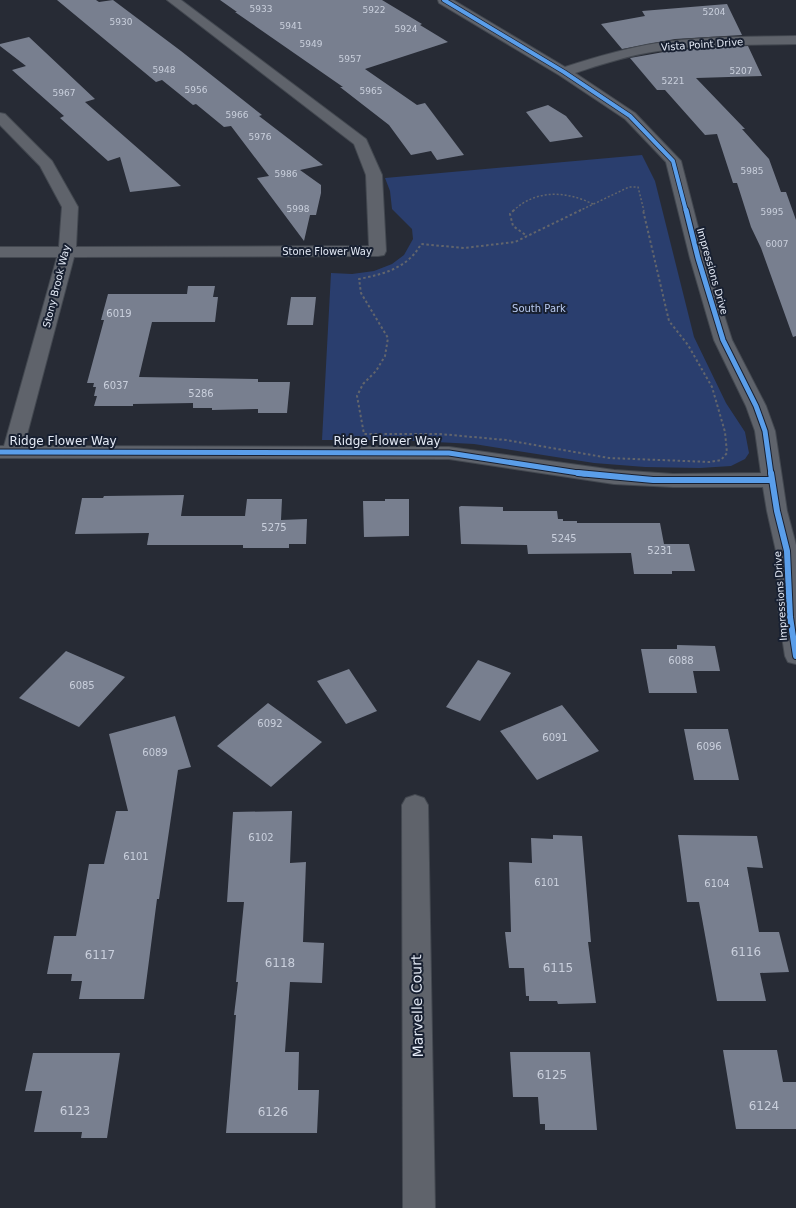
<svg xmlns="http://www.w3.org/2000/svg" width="796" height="1208" font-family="'DejaVu Sans',sans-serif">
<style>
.green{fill:#2a3e6e}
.building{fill:#787f8f}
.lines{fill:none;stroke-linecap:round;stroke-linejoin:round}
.street-casing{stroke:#434850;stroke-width:2}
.path-far1{stroke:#62656c;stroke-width:1.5;stroke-dasharray:2 2;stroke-linecap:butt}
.path{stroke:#62656c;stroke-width:2;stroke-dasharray:2.5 2.5;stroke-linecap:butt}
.street{fill:#5f636b;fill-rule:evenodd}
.cycleway-far2-casing{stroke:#182031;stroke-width:5.5}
.cycleway-far1-casing{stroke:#182031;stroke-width:7}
.cycleway-casing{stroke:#182031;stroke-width:8}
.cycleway-far2{stroke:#5a9eea;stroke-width:4}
.cycleway-far1{stroke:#5a9eea;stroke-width:5}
.cycleway{stroke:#5a9eea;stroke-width:6}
.labels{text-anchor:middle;stroke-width:4;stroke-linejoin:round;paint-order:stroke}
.far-number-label{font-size:9px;fill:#c9cfdc}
.far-street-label{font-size:10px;fill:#e4eaf6;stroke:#182031}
.far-park-label{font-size:10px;fill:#bacbf1;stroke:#182031}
.number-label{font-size:10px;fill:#c9cfdc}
.street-label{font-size:12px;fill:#e4eaf6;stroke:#182031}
.near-number-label{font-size:12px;fill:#c9cfdc}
.near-street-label{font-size:14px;fill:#e4eaf6;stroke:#182031}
</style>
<rect width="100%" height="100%" fill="#272b35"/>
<!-- green -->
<path class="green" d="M642,155L655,181L694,337L726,403L745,432L749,453L745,459L731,466L700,468L645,467L594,463L474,444L397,440H322L331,273L352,274L374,271L392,264L404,255L413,239L412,229L392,209L390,191L385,178Z"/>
<!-- building -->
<path class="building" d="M57,0H96L99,2L113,0L181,51L262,115L259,116L323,165L300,170L321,185V193L316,215H310L304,241L257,178L269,176L231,126L224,127L196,104L193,105L162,80L156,82Z
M220,0H382L422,24L420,25L448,42L365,69L417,105L425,103L464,155L437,160L431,151L411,155L389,125L340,87H343L235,12H237Z
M727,4L742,35L675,39L622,49L601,24L645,16L642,11Z
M29,37L95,99L85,102L181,186L130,192L120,157L108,161L60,118L64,116L12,70L26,66L0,46V44Z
M748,46L762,76L696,78L745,129H742L769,159L781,192H786L796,220V336L793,337L761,248L751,227L737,183H733L717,134L705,135L665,90H657L630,58L675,50Z
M548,105L566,116L583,137L550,142L526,112Z
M188,286H215L213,297H218L215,322H152L139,377L258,379V382H290L287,413H258V409L212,410V408H193V403L133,404V406H94L97,396H94L96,387H93L94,383H87L104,320H101L108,294H187Z
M291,297H316L313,325H287Z
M184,495L181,516H245L247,499H282L281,520L307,519L306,544H289V548H243V545H147L149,533L75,534L82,498H103L104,496Z
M385,499H409V536L364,537L363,501H385Z
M461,506L503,507V511H557L558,519H563V521H577V523H660L664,544H689L695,571H672V574H634L631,553L528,554L527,545L461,544L459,507Z
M677,645L715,646L720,671H693L697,693H649L641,649H677Z
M66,651L125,677L79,727L19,698Z
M478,660L511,673L480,721L446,707Z
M349,669L377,711L346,724L317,681Z
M268,703L322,742L271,787L217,746Z
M562,705L599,751L537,780L500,731Z
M175,716L191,767L178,770L159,899H157L144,999H79L82,981H71L72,974H47L54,936H76L89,864H104L116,811H128L109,734Z
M684,729H728L739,780H694Z
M292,811L290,863L306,862L303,942L324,943L322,983L290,982L285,1052H299L298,1090H319L317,1133H226L236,1015H234L238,982H236L244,902H227L233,812Z
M553,835L582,836L591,942H588L596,1003L558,1004L557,1001H529V996H526L524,968H509L505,932H511L509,862L532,863L531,838L553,839Z
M678,835L757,836L763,868L747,867L759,932H779L789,972L760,973L766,1001H717L699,902H687Z
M723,1050H777L783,1082H796V1129H736Z
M510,1052H590L597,1130H545V1124H540L538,1097H513Z
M33,1053H120L107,1138H81L82,1132H34L42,1091H25Z"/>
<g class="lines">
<defs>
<path id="street" d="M167,0H181L366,139L382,175L386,251L384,255L378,256L74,257L24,446L449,447L614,470L673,474L761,473L755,431L746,406L714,340L690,258L666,162L625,119L559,75L439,3L438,0H453L565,67C596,57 626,48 658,43C703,36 750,37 796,36V44C750,45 704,44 658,51C630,55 602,64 575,73L635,113L681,161L706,258L732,340L766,406L775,431L787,511L796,545V664L788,662L785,656L779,617L776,551L767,511L763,487H673L614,484L449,459L0,458V446H4L57,257H0V247H59L62,207L40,166L0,125V113L5,114L52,161L78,207L76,247L369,246L366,175L354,144Z
M415,795L424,798L428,805L435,1208H403L402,805L406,798Z"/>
</defs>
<!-- street casing -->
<use href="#street" class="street-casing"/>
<!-- path-far1 -->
<path class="path-far1" d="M513,211C536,189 566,191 593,204
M579,211L629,187H638L644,211"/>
<!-- path -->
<path class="path" d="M514,210L510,214L513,226L527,236
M581,210L515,242L464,248L421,244C408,268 384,274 359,279L361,293L388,338L385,356L376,371L363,384L357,396L364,434H440L506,440L609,458L710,462L721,460L727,453L725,432L712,387L688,345L669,321L643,210"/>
<!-- street -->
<use href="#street" class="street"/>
<defs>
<path id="cycleway-far2" d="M444,0L564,72L630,116L673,161L686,211"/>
<path id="cycleway-far1" d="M686,210L698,258L723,340L756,406L765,431L771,474
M0,452L449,453L585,474"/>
<path id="cycleway" d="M578,473L653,480H772
M771,473L777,511L787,551L790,617L796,656"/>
</defs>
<!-- cycleway-far2 casing -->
<use href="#cycleway-far2" class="cycleway-far2-casing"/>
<!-- cycleway-far1 casing -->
<use href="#cycleway-far1" class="cycleway-far1-casing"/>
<!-- cycleway casing -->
<use href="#cycleway" class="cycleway-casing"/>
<!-- cycleway-far2 -->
<use href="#cycleway-far2" class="cycleway-far2"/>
<!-- cycleway-far1 -->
<use href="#cycleway-far1" class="cycleway-far1"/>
<!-- cycleway -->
<use href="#cycleway" class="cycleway"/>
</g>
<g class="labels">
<!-- far-number labels -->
<g class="far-number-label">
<text x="261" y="12">5933</text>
<text x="374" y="13">5922</text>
<text x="714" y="15">5204</text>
<text x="121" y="25">5930</text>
<text x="291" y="29">5941</text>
<text x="406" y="32">5924</text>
<text x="311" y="47">5949</text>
<text x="350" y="62">5957</text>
<text x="164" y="73">5948</text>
<text x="741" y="74">5207</text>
<text x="673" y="84">5221</text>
<text x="196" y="93">5956</text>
<text x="371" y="94">5965</text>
<text x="64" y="96">5967</text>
<text x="237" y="118">5966</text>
<text x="260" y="140">5976</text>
<text x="752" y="174">5985</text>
<text x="286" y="177">5986</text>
<text x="298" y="212">5998</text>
<text x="772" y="215">5995</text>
<text x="777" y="247">6007</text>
</g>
<!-- far-street labels -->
<g class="far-street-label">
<text transform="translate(702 44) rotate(-4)" y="4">Vista Point Drive</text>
<text x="327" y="255">Stone Flower Way</text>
<text transform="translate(713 271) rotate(74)" y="4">Impressions Drive</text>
<text transform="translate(56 286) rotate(-76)" y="4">Stony Brook Way</text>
<text transform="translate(780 596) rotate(-94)" y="4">Impressions Drive</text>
</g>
<!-- far-park labels -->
<g class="far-park-label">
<text x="539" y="312">South Park</text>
</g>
<!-- number labels -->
<g class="number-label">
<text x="119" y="317">6019</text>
<text x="116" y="389">6037</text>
<text x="201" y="397">5286</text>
<text x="274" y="531">5275</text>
<text x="564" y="542">5245</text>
<text x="660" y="554">5231</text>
<text x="681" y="664">6088</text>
<text x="82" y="689">6085</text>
<text x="270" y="727">6092</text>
<text x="555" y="741">6091</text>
<text x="709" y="750">6096</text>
<text x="155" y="756">6089</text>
<text x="261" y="841">6102</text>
<text x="136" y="860">6101</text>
<text x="547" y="886">6101</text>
<text x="717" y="887">6104</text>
</g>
<!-- street labels -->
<g class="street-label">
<text x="63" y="445">Ridge Flower Way</text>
<text x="387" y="445">Ridge Flower Way</text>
</g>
<!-- near-number labels -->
<g class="near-number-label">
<text x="746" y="956">6116</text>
<text x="100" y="959">6117</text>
<text x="280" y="967">6118</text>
<text x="558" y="972">6115</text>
<text x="552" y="1079">6125</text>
<text x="764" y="1110">6124</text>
<text x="75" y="1115">6123</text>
<text x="273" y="1116">6126</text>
</g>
<!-- near-street labels -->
<g class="near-street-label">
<text transform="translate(417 1006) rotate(-91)" y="5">Marvelle Court</text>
</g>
</g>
</svg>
